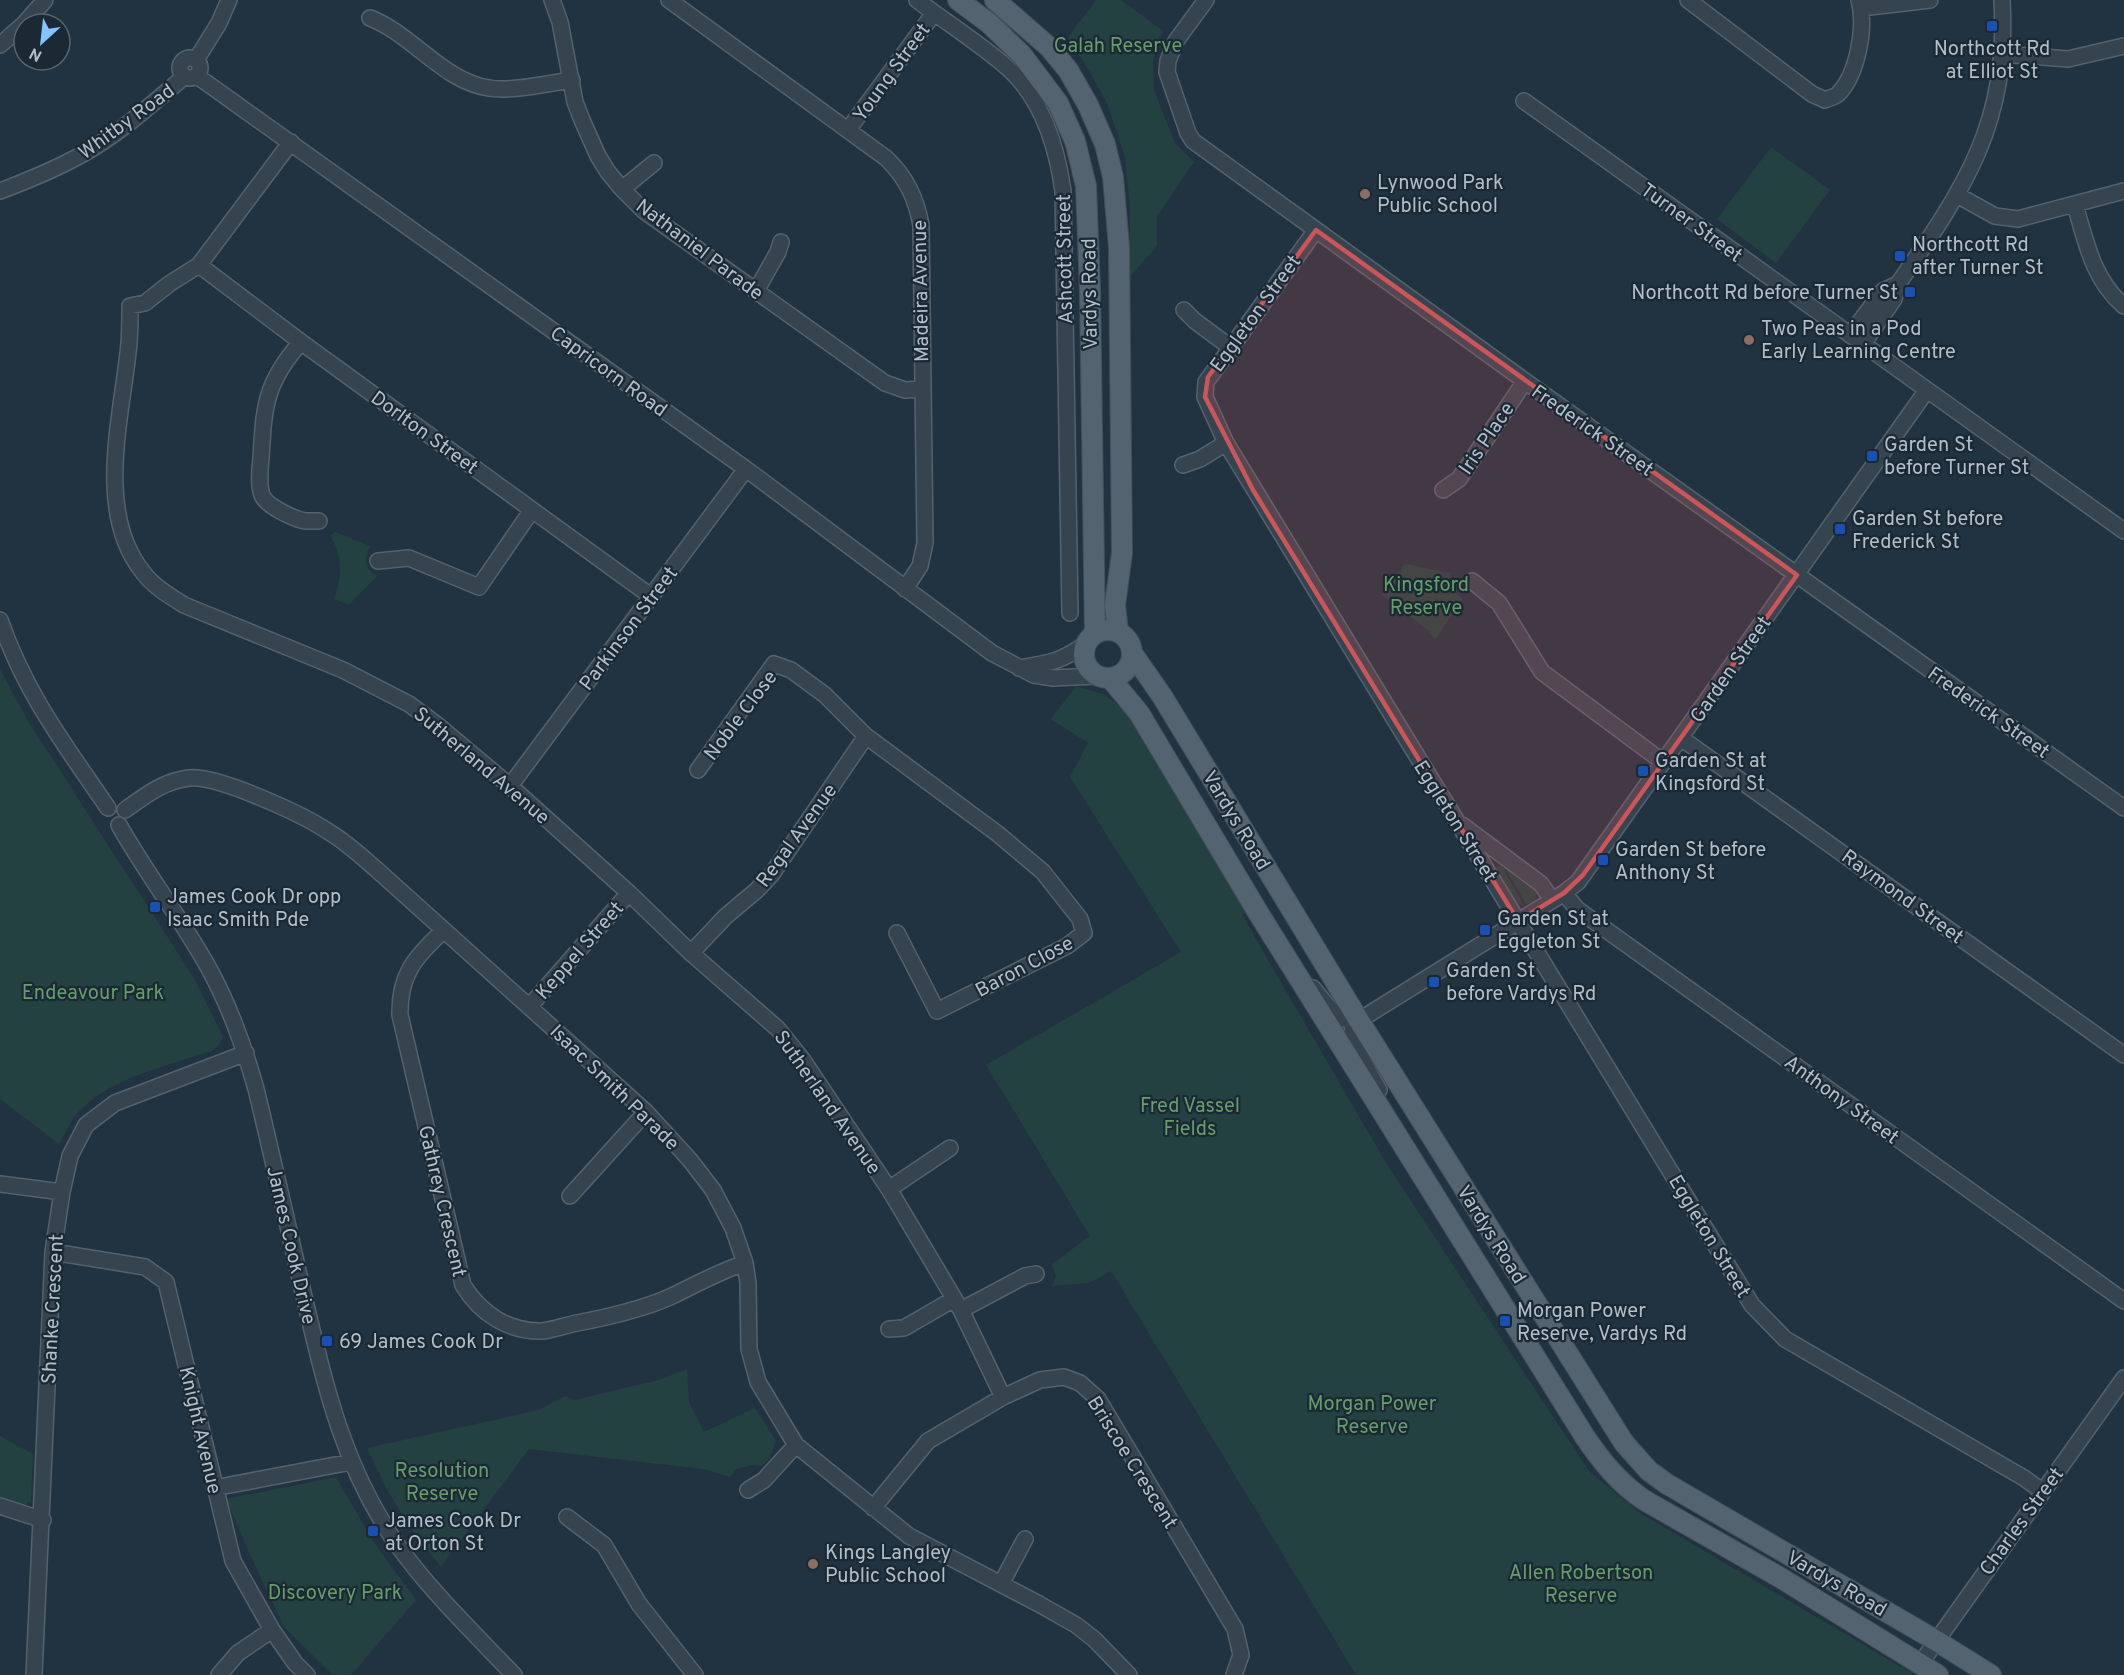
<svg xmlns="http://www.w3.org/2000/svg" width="2124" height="1675" font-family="Overpass,sans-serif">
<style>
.green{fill:#234140}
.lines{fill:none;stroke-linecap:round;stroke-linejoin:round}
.minor-casing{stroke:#54626d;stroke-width:18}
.major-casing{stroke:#42505b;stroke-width:22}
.minor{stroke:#36444f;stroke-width:15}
.major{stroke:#536370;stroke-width:20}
.marked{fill:#cb5559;fill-opacity:0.2;stroke:#cb5559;stroke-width:4.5;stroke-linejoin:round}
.transit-dot{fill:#1a4fb4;stroke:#1b2934;stroke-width:2}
.education-dot{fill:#8d6e63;stroke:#1b2934;stroke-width:2}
.labels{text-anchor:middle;stroke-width:4.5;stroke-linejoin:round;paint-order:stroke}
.park-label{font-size:20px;fill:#669e6b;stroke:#1b2934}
.poi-label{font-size:20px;fill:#b2bfca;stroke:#1b2934;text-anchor:start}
.street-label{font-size:20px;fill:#b2bfca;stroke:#1b2934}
</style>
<rect width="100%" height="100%" fill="#213340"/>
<!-- green -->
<path class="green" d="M1096,0H1121L1163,31L1159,38L1153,61L1154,90L1175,143L1194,162L1157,216V246L1129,278L1130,206L1125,157L1107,103L1084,62L1066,40Z
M1771,147L1830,190L1776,263L1717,219Z
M335,532L370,546C364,559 364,569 377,576L349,605L334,599C342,578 343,555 330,536Z
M1405,564L1451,573L1449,580L1456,593L1463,599L1435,640L1428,630L1382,595Z
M0,669L28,721L194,978L223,1037L219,1045L211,1051C167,1066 105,1079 75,1116C69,1125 64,1135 59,1144L0,1099Z
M1076,686L1103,694L1127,711L1248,912L1242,915L1389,1168L1589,1471L1640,1513L1915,1675H1356L1111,1271L1089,1283L1052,1286L1056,1276L1052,1264L1090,1236L986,1065L1181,952L1070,777L1088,743L1051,719Z
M1498,866H1502L1524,906L1516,903L1497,874L1496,869Z
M1505,868L1535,890C1538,897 1535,901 1529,905L1526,904Z
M687,1369L689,1402L704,1432L755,1408L776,1441L769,1459L761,1466L751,1465L736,1469L730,1477L703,1469L529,1449L441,1567L410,1527L387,1490L367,1448L539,1410L565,1396L574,1400L659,1380Z
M0,1436L33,1454L31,1501L22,1507L0,1498Z
M336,1477L373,1541L416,1600L351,1675H333L284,1627L251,1557L226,1499Z"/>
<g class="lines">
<defs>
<path id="minor" d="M552,0L560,22L575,102L582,120L598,156L608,172L622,189L644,211L885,383L905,390L922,389
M669,0L886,158C906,177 916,198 921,225L925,543L920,566L905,589
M917,0C948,24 981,44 1010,70C1043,101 1057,148 1063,191L1070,613
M1206,0L1176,41L1168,61L1167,72L1188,133L1193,141L1525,381L2124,808
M1688,0L1812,94L1825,100C1829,98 1835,97 1838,94C1858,74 1866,26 1859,0
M1861,8L1930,0
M370,18C412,34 444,82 489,88C511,92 549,83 572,80
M24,24L45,0
M0,45L24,24
M2003,54L2068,59L2124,46
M180 68a10 10 0 1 1 20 0a10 10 0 1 1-20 0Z
M196,60L219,23L229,0
M197,76L746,469L992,653L1034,675L1053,678L1097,676
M1524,101L2124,531
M848,130L934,13
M291,142L199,265L169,284L145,303L130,306C130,319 130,331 129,343C123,412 94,510 142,571C153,586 168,595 184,605L343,670L409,704L436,724L510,786L629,893L691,953L778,1029L802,1059L889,1189L961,1310L1003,1397
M622,189L654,163
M0,191C32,179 64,166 93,148C126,128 154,102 184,77
M1957,195L1995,216L2018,219L2124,191
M2075,205C2086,242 2093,280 2124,306
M1316,230L1206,382L1205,397L1226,443L1752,1305L1785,1339L2024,1478L2042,1491
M199,265L301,342L652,597
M756,291L778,252L781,242
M1184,310L1195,321L1230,347
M1850,335L1883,291L1898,284
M301,342C265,383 264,406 261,458C260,469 258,484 262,495C266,506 294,519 305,521C309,521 314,521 319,521
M1863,344L1894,299L1898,284C1965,187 2009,124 2002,0
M1183,465L1200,459L1226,443
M1443,490L1459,479L1525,381
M378,561L409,558L479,587L532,510
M1472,581L1499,603L1542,672L1663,762
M0,620C25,693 65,745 108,808
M1019,668C1050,663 1060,662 1086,644
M1681,738L2124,1055
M698,770L774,664L791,670L825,695L866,736L998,834L1043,872L1080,919L1084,933L1067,946L937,1011L897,933
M510,786L746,469
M125,810C145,796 163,781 189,778C218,775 304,815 329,832C346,842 361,856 376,869L646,1112L690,1160L713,1190L733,1228L745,1263L748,1283L749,1349L758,1382L796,1445L909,1536L1039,1604L1076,1625L1094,1639L1129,1675
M119,825C146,873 180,917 207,965C229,1004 244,1046 256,1089C272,1155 287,1222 302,1288C324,1380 341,1463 396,1543C430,1591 473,1632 514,1675
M1462,825L1541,884L1552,900
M1564,893L1577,909L2124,1301
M443,931C415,957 399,975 400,1015L463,1285C480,1313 508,1332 542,1331C553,1330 566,1325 577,1323C609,1317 640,1310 670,1297C695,1285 718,1272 745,1263
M691,953L726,916L757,890L772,874L866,736
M1313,988C1324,1001 1339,1026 1358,1019
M529,1007L629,893
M1379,1090C1371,1076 1348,1038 1353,1024L1564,893L1578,882L1927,390
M0,1184L62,1192
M889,1189L950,1148
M570,1196L646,1112
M53,1252L145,1267L166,1282L233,1561L272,1630L295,1663L307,1675
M961,1310L1025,1276L1036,1274
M889,1329L904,1328L954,1299
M214,1488L351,1462
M748,1490L764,1480L796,1445
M0,1506L43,1520
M873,1508L928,1441L1003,1397L1040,1380L1064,1377L1080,1383L1098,1399L1235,1629L1241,1655L1234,1675
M567,1517L604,1545L639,1604L695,1675
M1001,1584L1025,1539
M1920,1664L2124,1378
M34,1675L53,1252L62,1192L70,1156L86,1125L115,1103L246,1053
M219,1675L238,1653L272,1630"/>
<path id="major" d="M958,0L990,24L1022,55L1058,103L1075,141L1086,186L1090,292L1095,634
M995,0L1050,48L1068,70L1088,105L1105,144L1113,177L1119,247L1122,553L1115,605L1118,632
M1084 654a24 24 0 1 1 48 0a24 24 0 1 1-48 0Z
M1132,653L1162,696L1358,1019L1624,1443L1649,1471L1667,1484L1935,1640L1991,1675
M1111,679L1139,713L1259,914L1585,1437C1602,1462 1619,1483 1644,1500L1781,1578L1938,1675"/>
</defs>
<!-- minor casing -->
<use href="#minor" class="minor-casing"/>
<!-- major casing -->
<use href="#major" class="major-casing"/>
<!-- minor -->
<use href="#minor" class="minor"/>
<!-- major -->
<use href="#major" class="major"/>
</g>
<!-- marked area -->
<path class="marked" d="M1316,230L1797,575L1583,875L1564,893L1518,921L1253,490L1205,397L1208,377Z"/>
<!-- markers -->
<g class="transit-dot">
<rect x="1986" y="20" width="12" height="12" rx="3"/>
<rect x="1894" y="250" width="12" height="12" rx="3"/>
<rect x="1904" y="286" width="12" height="12" rx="3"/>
<rect x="1866" y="450" width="12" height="12" rx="3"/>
<rect x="1834" y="523" width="12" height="12" rx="3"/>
<rect x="1637" y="765" width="12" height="12" rx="3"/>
<rect x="1597" y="854" width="12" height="12" rx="3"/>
<rect x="149" y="901" width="12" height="12" rx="3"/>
<rect x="1479" y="924" width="12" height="12" rx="3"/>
<rect x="1428" y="976" width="12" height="12" rx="3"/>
<rect x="1499" y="1315" width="12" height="12" rx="3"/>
<rect x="321" y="1335" width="12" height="12" rx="3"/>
<rect x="367" y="1525" width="12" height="12" rx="3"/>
</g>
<g class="education-dot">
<circle cx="1365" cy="194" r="6"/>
<circle cx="1749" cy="340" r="6"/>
<circle cx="813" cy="1564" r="6"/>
</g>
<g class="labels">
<!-- park labels -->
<g class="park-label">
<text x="1118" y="52">Galah Reserve</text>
<text x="1426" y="591">Kingsford<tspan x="1426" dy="23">Reserve</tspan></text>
<text x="93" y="999">Endeavour Park</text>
<text x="1190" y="1112">Fred Vassel<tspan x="1190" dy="23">Fields</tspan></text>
<text x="1372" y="1410">Morgan Power<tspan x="1372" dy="23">Reserve</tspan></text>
<text x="442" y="1477">Resolution<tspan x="442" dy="23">Reserve</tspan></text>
<text x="1581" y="1579">Allen Robertson<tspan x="1581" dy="23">Reserve</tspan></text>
<text x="335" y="1599">Discovery Park</text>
</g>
<!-- poi labels -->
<g class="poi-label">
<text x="1992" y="55" text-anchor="middle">Northcott Rd<tspan x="1992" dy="23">at Elliot St</tspan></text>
<text x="1377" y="189">Lynwood Park<tspan x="1377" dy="23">Public School</tspan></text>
<text x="1912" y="251">Northcott Rd<tspan x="1912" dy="23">after Turner St</tspan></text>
<text x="1898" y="299" text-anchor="end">Northcott Rd before Turner St</text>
<text x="1761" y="335">Two Peas in a Pod<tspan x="1761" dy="23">Early Learning Centre</tspan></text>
<text x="1884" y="451">Garden St<tspan x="1884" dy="23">before Turner St</tspan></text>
<text x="1852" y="525">Garden St before<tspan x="1852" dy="23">Frederick St</tspan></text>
<text x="1655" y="767">Garden St at<tspan x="1655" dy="23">Kingsford St</tspan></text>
<text x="1615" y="856">Garden St before<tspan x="1615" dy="23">Anthony St</tspan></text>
<text x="167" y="903">James Cook Dr opp<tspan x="167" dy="23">Isaac Smith Pde</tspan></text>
<text x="1497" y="925">Garden St at<tspan x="1497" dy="23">Eggleton St</tspan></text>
<text x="1446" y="977">Garden St<tspan x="1446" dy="23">before Vardys Rd</tspan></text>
<text x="1517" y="1317">Morgan Power<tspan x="1517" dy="23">Reserve, Vardys Rd</tspan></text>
<text x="339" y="1348">69 James Cook Dr</text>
<text x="385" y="1527">James Cook Dr<tspan x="385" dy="23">at Orton St</tspan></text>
<text x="825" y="1559">Kings Langley<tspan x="825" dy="23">Public School</tspan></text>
</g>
<!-- street labels -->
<g class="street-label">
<text transform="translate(891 72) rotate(-54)" y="7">Young Street</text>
<text transform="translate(126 121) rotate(-36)" y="7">Whitby Road</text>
<text transform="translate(1692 222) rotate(36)" y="7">Turner Street</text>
<text transform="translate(700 249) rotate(37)" y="7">Nathaniel Parade</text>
<text transform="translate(1064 259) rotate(-91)" y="7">Ashcott Street</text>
<text transform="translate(920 291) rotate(-91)" y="7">Madeira Avenue</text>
<text transform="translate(1089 294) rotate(-91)" y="7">Vardys Road</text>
<text transform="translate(1255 313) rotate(-54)" y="7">Eggleton Street</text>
<text transform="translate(609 371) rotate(36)" y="7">Capricorn Road</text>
<text transform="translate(1593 430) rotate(35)" y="7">Frederick Street</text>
<text transform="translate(425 432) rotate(36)" y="7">Dorlton Street</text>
<text transform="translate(1486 438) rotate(-56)" y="7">Iris Place</text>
<text transform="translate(628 628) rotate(-53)" y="7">Parkinson Street</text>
<text transform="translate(1730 669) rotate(-55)" y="7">Garden Street</text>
<text transform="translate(1989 712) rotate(35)" y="7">Frederick Street</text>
<text transform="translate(740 715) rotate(-53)" y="7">Noble Close</text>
<text transform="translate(482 765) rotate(40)" y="7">Sutherland Avenue</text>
<text transform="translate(1237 820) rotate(59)" y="7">Vardys Road</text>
<text transform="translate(1456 821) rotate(58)" y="7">Eggleton Street</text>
<text transform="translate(796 835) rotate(-54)" y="7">Regal Avenue</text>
<text transform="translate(1903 896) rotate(36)" y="7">Raymond Street</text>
<text transform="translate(579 950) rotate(-49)" y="7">Keppel Street</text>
<text transform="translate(1024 966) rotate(-28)" y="7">Baron Close</text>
<text transform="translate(615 1087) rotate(44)" y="7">Isaac Smith Parade</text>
<text transform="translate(1842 1099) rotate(36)" y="7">Anthony Street</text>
<text transform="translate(828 1102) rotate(55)" y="7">Sutherland Avenue</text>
<text transform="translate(443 1201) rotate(77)" y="7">Gathrey Crescent</text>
<text transform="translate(1492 1234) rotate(58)" y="7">Vardys Road</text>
<text transform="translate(1710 1236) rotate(59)" y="7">Eggleton Street</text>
<text transform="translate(292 1245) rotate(77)" y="7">James Cook Drive</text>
<text transform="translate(52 1309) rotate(-87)" y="7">Shanke Crescent</text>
<text transform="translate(201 1430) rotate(77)" y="7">Knight Avenue</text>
<text transform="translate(1133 1462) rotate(58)" y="7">Briscoe Crescent</text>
<text transform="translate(2021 1521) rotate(-54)" y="7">Charles Street</text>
<text transform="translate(1837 1583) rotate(30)" y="7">Vardys Road</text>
</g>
</g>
<!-- north arrow -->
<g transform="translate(42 42) rotate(207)"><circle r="28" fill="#1b2934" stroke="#576570" stroke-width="1.5"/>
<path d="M0-4.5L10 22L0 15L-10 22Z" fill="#82c4ff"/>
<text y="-9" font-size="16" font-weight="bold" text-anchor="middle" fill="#b2bfca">N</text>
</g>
</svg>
